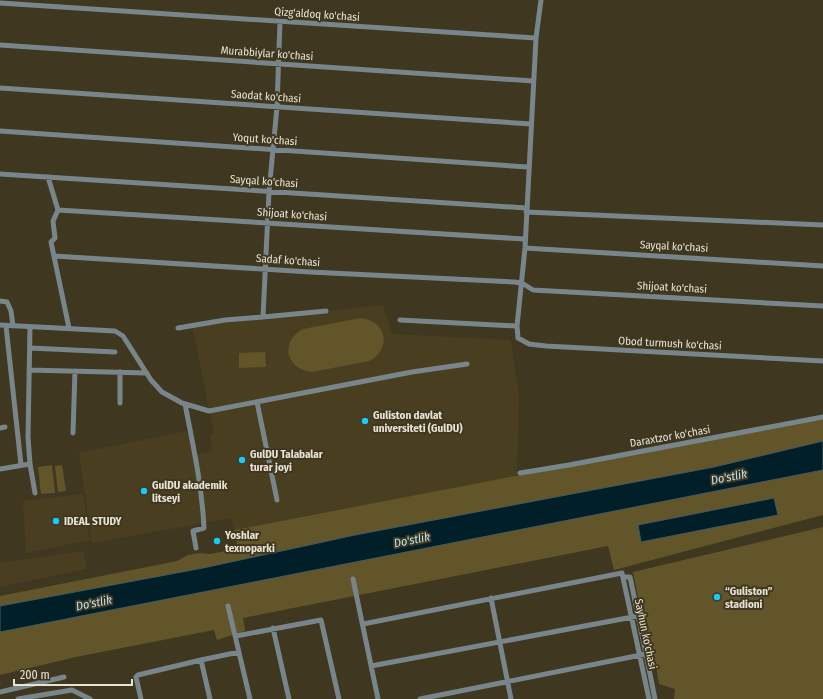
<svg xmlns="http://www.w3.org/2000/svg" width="823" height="699" font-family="'Fira Sans Condensed',sans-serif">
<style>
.built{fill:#493f20}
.green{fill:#62552a}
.water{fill:#011f29;stroke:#465a5d}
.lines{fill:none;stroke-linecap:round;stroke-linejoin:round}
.minor{stroke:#78868b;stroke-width:5}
.poi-dot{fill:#16cafb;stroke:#3f371f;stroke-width:1.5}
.labels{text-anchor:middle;stroke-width:4;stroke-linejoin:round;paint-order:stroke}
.street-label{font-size:11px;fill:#e7e3d5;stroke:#3f371f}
.poi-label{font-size:11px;font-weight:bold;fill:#e7e3d5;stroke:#3f371f;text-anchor:start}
.water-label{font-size:12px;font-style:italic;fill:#b7e5f7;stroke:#3f371f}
</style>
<rect width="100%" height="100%" fill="#3f371f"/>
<!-- built -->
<path class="built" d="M383,305L392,334L511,340L519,396L517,476L234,530L231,518L92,543L79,453L187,431L193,455L212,451L210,435L214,433L192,326Z
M83,494L90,540L26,553L23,501Z
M83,551L87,569L0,587V563Z"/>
<!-- green -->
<path class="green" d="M361,318C387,321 392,349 369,361L312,372C285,369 280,341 303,329Z
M265,352L266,367L239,368V353Z
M823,417V515L614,570L608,546L243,618L245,631L217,640L214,630L76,657L0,675V596L177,561L188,555L200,553L210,554L238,549L234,530Z
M52,465L55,493L41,494L38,467Z
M62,465L66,491L58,492L55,466Z
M823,527V699H674L675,689L659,684L653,650L647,643L633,572Z"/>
<!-- water -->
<path class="water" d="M823,441V470L0,632V606L203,568L355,535L714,467Z
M774,498L778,515L641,542L638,525Z"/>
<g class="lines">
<!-- minor -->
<path class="minor" d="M541,0L536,38L525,248L517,326L518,338L529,344L546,346L823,361
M0,3L536,38
M280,21L277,107L269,192L263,317L326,311
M0,45L533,81
M0,88L531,124
M0,131L528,167
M0,174L526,208
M48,177L58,210L53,221L55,238L51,242L69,328
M58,210L524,239
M526,212L823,225
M525,248L823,266
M54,256L310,272L514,282L522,283L533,290L823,306
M0,301L7,302L11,311L13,326
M400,320L517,326
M0,325L115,331L123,336L151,380L162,392L182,403L209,411L412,372L467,364
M6,326L21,465
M178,328L225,320L263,317
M30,348L115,352
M29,370L147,373
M257,402L277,500
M120,403V372
M185,404C193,445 202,486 204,528L193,531L196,548
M0,428L5,427
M73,433L75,371
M30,464L35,493
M0,469L30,464L28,437L30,327
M520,473L569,465L823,417
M623,577H630L646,654
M353,579L378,699
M491,598L511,699
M228,606L250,699
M363,624L622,573L649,699
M273,628L289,699
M236,636L321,620L339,699
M371,666L638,616
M0,692L64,677
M18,699L72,690L90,699
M141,699L136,677L138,675L201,660
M210,699L201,660L239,652
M420,699L646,654L655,699"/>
</g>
<!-- markers -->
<g class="poi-dot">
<circle cx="365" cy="421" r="4"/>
<circle cx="242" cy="460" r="4"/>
<circle cx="144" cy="491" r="4"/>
<circle cx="56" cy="521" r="4"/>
<circle cx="217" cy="541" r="4"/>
<circle cx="717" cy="597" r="4"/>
</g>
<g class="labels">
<!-- street labels -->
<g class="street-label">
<text transform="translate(317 14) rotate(4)" y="4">Qizg'aldoq ko'chasi</text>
<text transform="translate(267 53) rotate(4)" y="4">Murabbiylar ko'chasi</text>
<text transform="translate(266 96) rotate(4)" y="4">Saodat ko'chasi</text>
<text transform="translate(265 139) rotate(4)" y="4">Yoqut ko'chasi</text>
<text transform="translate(264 181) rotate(4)" y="4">Sayqal ko'chasi</text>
<text transform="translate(292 214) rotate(4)" y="4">Shijoat ko'chasi</text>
<text transform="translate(674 246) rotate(3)" y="4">Sayqal ko'chasi</text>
<text transform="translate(288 260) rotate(4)" y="4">Sadaf ko'chasi</text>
<text transform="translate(672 287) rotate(3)" y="4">Shijoat ko'chasi</text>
<text transform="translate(670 343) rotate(3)" y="4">Obod turmush ko'chasi</text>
<text transform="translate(670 436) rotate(-10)" y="4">Daraxtzor ko'chasi</text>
<text transform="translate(646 634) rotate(78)" y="4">Sayhun ko'chasi</text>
</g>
<!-- poi labels -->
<g class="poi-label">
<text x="373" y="419">Guliston davlat<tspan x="373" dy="13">universiteti (GulDU)</tspan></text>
<text x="250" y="458">GulDU Talabalar<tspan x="250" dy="13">turar joyi</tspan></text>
<text x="152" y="489">GulDU akademik<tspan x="152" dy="13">litseyi</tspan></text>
<text x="64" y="525">IDEAL STUDY</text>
<text x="225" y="539">Yoshlar<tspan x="225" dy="13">texnoparki</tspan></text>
<text x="725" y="595">“Guliston”<tspan x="725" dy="13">stadioni</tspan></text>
</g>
<!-- water labels -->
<g class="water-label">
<text transform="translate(729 477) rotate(-11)" y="4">Do'stlik</text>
<text transform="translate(412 540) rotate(-11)" y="4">Do'stlik</text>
<text transform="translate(94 603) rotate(-11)" y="4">Do'stlik</text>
</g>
</g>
<!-- scale -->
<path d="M14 679v6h118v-6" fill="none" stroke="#e7e3d5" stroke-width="2"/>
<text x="20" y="679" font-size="12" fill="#e7e3d5" stroke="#3f371f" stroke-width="3" paint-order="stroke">200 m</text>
</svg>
